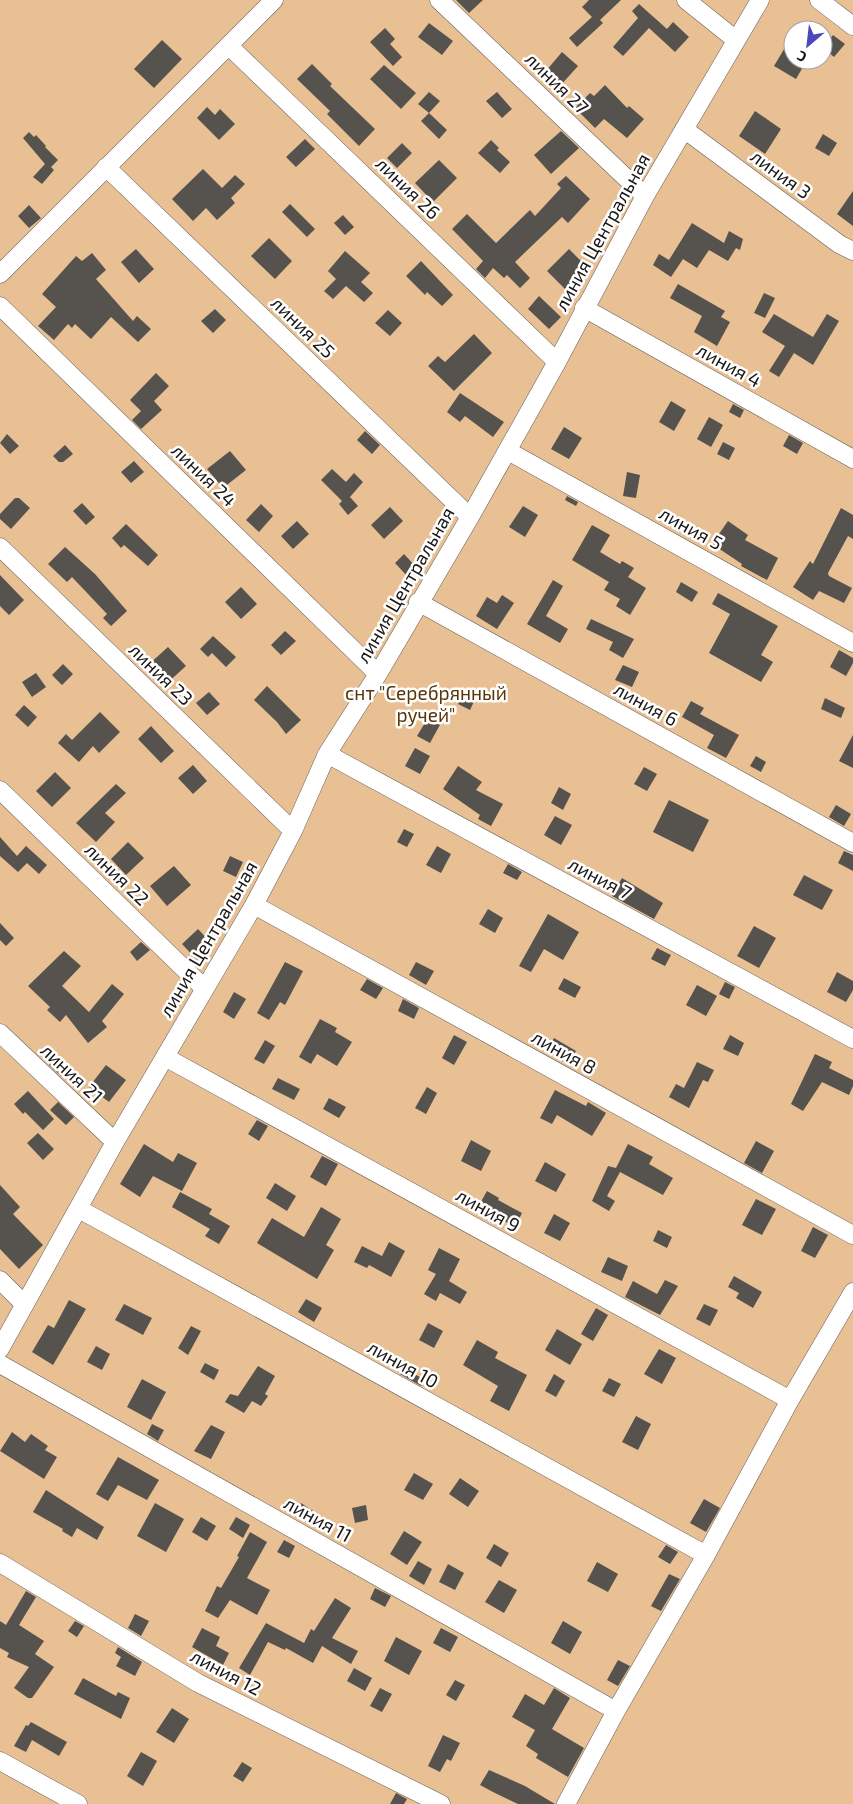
<svg xmlns="http://www.w3.org/2000/svg" width="853" height="1804" font-family="'Exo 2',sans-serif">
<style>
.green{fill:#e9c093;fill-rule:evenodd}
.building{fill:#56524e}
.lines{fill:none;stroke-linecap:round;stroke-linejoin:round}
.minor-casing{stroke:#625e5a;stroke-width:19}
.minor{stroke:#fff;stroke-width:18}
.labels{text-anchor:middle;stroke-width:5;stroke-linejoin:round;paint-order:stroke}
.street-label{font-size:19px;fill:#191716;stroke:#fff}
.park-label{font-size:19px;fill:#563508;stroke:#fff}
</style>
<rect width="100%" height="100%" fill="#e3deda"/>
<!-- green -->
<path class="green" d="M0,0H853V1804H0ZM793,30H823V60H793Z"/>
<!-- building -->
<path class="building" d="M456,0H483L469,13Z
M589,0H621L600,20L603,23L577,47L569,38L592,17L582,7Z
M639,4L667,29L673,22L689,37L675,52L649,28L623,56L613,47L638,18L632,11Z
M429,23L453,41L442,55L418,37Z
M385,28L395,39L390,44L402,57L393,66L370,42Z
M793,34V60H807L796,79L774,66Z
M833,35L845,44L834,57L823,48Z
M162,40L182,59L154,88L134,69Z
M562,52L578,66L560,86L545,72Z
M312,64L332,84L330,86L375,129L359,146L327,114L330,111L297,79Z
M384,65L416,93L401,109L370,79Z
M605,85L627,108L629,106L644,119L627,138L604,119L595,128L575,108L590,93L594,96Z
M429,92L440,101L429,113L418,104Z
M497,92L512,109L502,118L486,101Z
M207,107L215,115L220,109L235,124L219,140L197,118Z
M755,111L781,129L765,154L739,136Z
M429,113L447,130L439,139L421,121Z
M561,131L579,148L551,174L534,155Z
M29,132L34,137L36,135L46,146L45,147L58,160L51,167L54,170L42,184L33,177L45,164L23,138Z
M823,134L837,143L829,156L815,148Z
M305,139L315,149L296,167L286,157Z
M491,140L499,148L497,150L510,162L500,173L478,153Z
M402,143L412,153L397,168L387,158Z
M439,160L457,178L433,202L415,183Z
M203,169L222,188L235,175L245,184L231,198L235,203L217,220L206,208L193,221L172,199Z
M566,176L590,199L568,223L562,217L515,262L530,278L520,288L507,275L504,278L493,268L485,278L476,269L483,261L452,229L467,214L496,243L530,210L535,216L561,188L557,184Z
M853,191V226L837,214Z
M290,204L315,229L307,237L282,212Z
M29,205L41,218L29,228L18,216Z
M343,215L354,227L345,235L334,223Z
M692,223L724,243L729,231L743,239L740,250L736,248L728,261L709,250L697,268L683,259L671,277L653,265L659,254L669,260Z
M269,238L292,261L275,279L251,256Z
M136,249L154,269L139,283L121,262Z
M569,249L587,267L565,289L547,271Z
M345,251L370,273L361,282L373,293L364,302L346,286L333,299L324,291L336,279L328,271Z
M92,253L106,270L96,279L133,321L137,316L151,329L138,342L111,317L91,339L75,324L72,328L68,324L54,340L38,326L56,307L42,294L76,256L82,261Z
M421,261L453,295L442,306L427,292L425,295L406,276Z
M678,284L725,311L721,317L730,322L717,346L694,332L702,316L670,298Z
M764,293L775,298L765,318L754,313Z
M539,296L561,317L549,329L528,309Z
M215,309L226,320L213,333L201,321Z
M388,310L402,323L390,336L375,323Z
M774,314L813,337L827,314L839,321L813,365L794,353L779,377L769,371L785,346L762,332Z
M474,334L492,353L454,391L428,366L438,356L445,362Z
M156,373L169,386L154,401L162,410L141,429L132,420L141,411L130,400Z
M460,393L504,422L493,437L465,416L460,422L447,412Z
M671,401L686,410L674,431L659,422Z
M733,404L744,410L740,418L729,412Z
M709,417L723,425L711,447L697,439Z
M564,427L582,438L569,459L551,449Z
M365,431L380,445L372,454L357,440Z
M7,434L19,446L10,454L0,443Z
M789,435L803,443L797,454L783,446Z
M723,442L735,448L729,460L717,454Z
M65,445L73,454L63,462H59L53,456Z
M230,451L246,470L223,488L207,469Z
M134,461L144,472L131,483L121,472Z
M332,469L346,482L354,473L363,482L350,497L358,506L348,515L339,504L342,501L321,480Z
M627,472L640,475L636,498L623,496Z
M567,496L578,502L576,506L565,500Z
M15,498H19L30,508L11,529L0,519V514Z
M82,503L95,517L86,525L73,511Z
M261,504L273,516L259,532L246,520Z
M523,506L538,515L525,537L509,527Z
M390,507L403,521L384,539L371,525Z
M841,508L853,515V539L848,536L828,573L829,576L852,588L844,603L819,591L813,600L793,587L810,561L813,564Z
M297,521L309,534L293,549L281,536Z
M728,521L748,535L745,540L778,558L767,580L741,566L742,564L712,544Z
M126,524L158,555L148,566L124,545L121,548L112,538Z
M592,525L610,535L600,552L620,564L622,561L634,568L628,577L646,588L630,615L616,606L620,599L604,590L609,582L572,560Z
M65,547L95,574L127,611L111,626L103,618L107,614L72,577L67,582L48,564Z
M404,554L417,568L408,577L395,563Z
M0,575L24,600L9,615L0,606Z
M553,580L563,586L546,616L568,629L560,643L527,624Z
M681,582L698,592L692,602L676,592Z
M241,587L257,604L241,619L225,602Z
M718,593L778,626L761,655L773,662L761,682L709,653L730,614L712,604Z
M502,595L514,603L497,629L476,616L487,597L497,603Z
M591,619L634,639L623,658L609,650L613,642L586,629Z
M285,631L296,641L281,655L271,645Z
M213,636L236,657L226,667L212,653L208,657L200,649Z
M168,647L186,666L165,685L147,666Z
M839,650L853,658V663L846,676L830,667Z
M63,664L73,674L62,685L52,675Z
M623,665L639,672L632,687L615,680Z
M36,673L46,687L32,697L22,682Z
M267,686L301,720L286,734L277,722L254,700Z
M465,689L477,695L470,710L458,704Z
M209,692L220,704L207,715L196,703Z
M825,698L845,708L841,718L821,709Z
M691,701L704,708L700,714L739,735L726,758L707,748L714,735L682,717Z
M24,705L37,717L28,727L15,715Z
M100,712L120,732L99,753L93,746L79,762L58,743L66,734L72,740Z
M429,716L441,723L430,743L417,736Z
M151,726L174,751L161,763L138,739Z
M853,735V768L839,761Z
M415,748L430,756L420,774L405,766Z
M756,756L766,762L761,772L750,766Z
M193,765L207,781L193,794L178,778Z
M458,766L482,782L476,790L503,804L491,826L478,819L480,815L443,789Z
M644,767L657,774L647,791L634,784Z
M55,772L71,788L52,807L36,791Z
M116,784L126,793L105,813L115,822L96,842L76,823Z
M559,787L571,794L563,810L551,803Z
M669,800L709,820L693,852L653,832Z
M836,805L851,814L844,826L829,817Z
M555,816L572,825L561,845L544,835Z
M404,829L414,834L407,847L397,842Z
M0,837L17,856L26,846L47,865L39,874L27,863L18,872L0,856Z
M128,842L144,858L126,875L111,859Z
M437,846L451,854L441,873L426,865Z
M844,851L853,855V871L838,863Z
M230,856L243,862L236,877L223,871Z
M508,864L522,872L517,880L503,873Z
M174,866L191,885L167,906L150,886Z
M804,875L833,890L822,910L793,895Z
M622,878L663,903L654,919L612,896Z
M488,909L503,918L495,933L479,924Z
M548,914L579,932L563,960L544,949L531,972L519,966Z
M0,923L14,938L6,946L0,940Z
M754,926L776,938L759,968L737,956Z
M198,929L213,945L197,960L182,944Z
M141,942L150,950L137,961L130,952Z
M657,948L671,955L665,966L651,959Z
M64,951L81,966L62,986L89,1012L112,984L124,994L102,1021L107,1027L88,1043L66,1015L60,1022L47,1010L50,1007L28,986Z
M285,962L303,971L285,1005L280,1002L269,1020L257,1013Z
M416,962L434,971L426,985L409,975Z
M837,972L853,981V990L846,1002L827,992Z
M564,978L581,987L575,998L558,989Z
M367,979L383,988L376,999L360,990Z
M725,982L735,987L729,999L719,994Z
M697,985L717,996L706,1016L686,1005Z
M234,992L246,999L234,1019L223,1012Z
M403,999L419,1008L414,1019L398,1011Z
M320,1019L337,1028L335,1032L352,1042L337,1066L317,1054L311,1064L299,1057Z
M454,1035L467,1042L454,1065L442,1058Z
M730,1035L744,1043L738,1056L723,1049Z
M554,1038L576,1051L567,1064L546,1051Z
M265,1040L275,1046L264,1064L254,1059Z
M815,1054L832,1062L829,1068L853,1080V1086L849,1095L822,1082L803,1111L791,1104Z
M56,1057L68,1068L61,1076L49,1065Z
M697,1062L714,1070L708,1082L703,1080L689,1108L669,1097L676,1084L684,1088Z
M106,1065L126,1080L109,1102L89,1087Z
M278,1078L300,1089L294,1100L272,1089Z
M427,1087L437,1093L426,1114L415,1108Z
M555,1090L586,1106L588,1102L606,1113L592,1136L557,1115L552,1124L540,1118Z
M28,1091L54,1119L43,1130L25,1112L23,1114L14,1104Z
M329,1098L346,1107L339,1118L323,1109Z
M58,1102L74,1117L66,1125L50,1110Z
M257,1120L268,1126L259,1141L248,1134Z
M38,1133L54,1149L43,1160L27,1143Z
M471,1140L491,1151L481,1171L461,1161Z
M756,1141L774,1151L762,1173L744,1163Z
M144,1144L173,1162L178,1153L197,1163L182,1191L153,1176L140,1197L120,1184Z
M628,1144L653,1157L649,1164L673,1178L663,1195L620,1172L607,1196L615,1201L609,1211L592,1201L608,1166L616,1168Z
M322,1156L338,1164L326,1186L310,1177Z
M545,1162L566,1174L556,1192L535,1181Z
M275,1183L296,1196L287,1211L266,1198Z
M0,1185L20,1207L13,1214L43,1245L19,1269L0,1249Z
M487,1191L499,1198L498,1200L522,1213L515,1227L478,1207Z
M180,1192L212,1209L209,1214L230,1226L219,1244L205,1236L210,1229L172,1207Z
M756,1199L776,1209L762,1235L742,1225Z
M321,1207L341,1219L326,1245L334,1250L317,1279L257,1243L272,1218L304,1237Z
M554,1214L570,1223L560,1241L544,1233Z
M813,1227L828,1235L815,1258L801,1251Z
M658,1230L672,1237L667,1248L653,1241Z
M389,1242L405,1251L391,1277L369,1265L367,1268L354,1262L362,1246L382,1256Z
M439,1248L460,1259L449,1281L467,1292L460,1304L440,1293L436,1301L424,1294L436,1274L428,1270Z
M608,1257L628,1266L622,1281L601,1272Z
M734,1276L762,1292L753,1308L736,1298L739,1293L728,1287Z
M665,1280L678,1286L660,1315L625,1297L633,1281L657,1294Z
M306,1299L322,1308L314,1322L298,1312Z
M69,1300L86,1309L53,1365L32,1352L48,1325L54,1328Z
M124,1304L152,1318L143,1335L115,1320Z
M704,1304L718,1310L710,1326L696,1319Z
M596,1308L608,1315L593,1341L581,1334Z
M428,1323L443,1331L434,1348L419,1340Z
M191,1326L201,1331L188,1355L178,1348Z
M557,1329L582,1344L570,1365L545,1350Z
M477,1340L498,1352L495,1358L527,1375L509,1411L490,1401L498,1386L463,1365Z
M96,1346L110,1354L102,1370L87,1362Z
M659,1349L676,1358L662,1384L644,1374Z
M205,1363L219,1370L214,1380L200,1372Z
M258,1366L275,1376L265,1394L268,1396L261,1406L252,1401L244,1413L225,1402L230,1394L238,1396Z
M404,1368L425,1380L421,1386L400,1374Z
M554,1374L565,1381L556,1397L545,1391Z
M609,1378L621,1384L614,1397L602,1391Z
M142,1379L166,1392L151,1420L127,1407Z
M636,1416L651,1424L638,1450L622,1442Z
M152,1424L164,1430L158,1441L147,1434Z
M211,1425L225,1432L211,1459L194,1451Z
M12,1432L25,1442L31,1434L48,1446L45,1450L57,1457L44,1479L0,1451Z
M118,1457L159,1480L147,1500L118,1485L108,1501L96,1494Z
M414,1473L433,1484L423,1500L404,1490Z
M460,1478L479,1491L468,1507L449,1494Z
M46,1490L104,1527L97,1540L77,1528L72,1537L62,1531L63,1529L33,1512Z
M704,1499L720,1508L706,1532L690,1523Z
M155,1503L184,1519L166,1552L137,1536Z
M301,1503L313,1511L306,1522L294,1513Z
M366,1505L368,1520L355,1523L352,1508Z
M201,1517L216,1526L207,1541L192,1532Z
M236,1517L250,1525L243,1538L229,1529Z
M404,1531L422,1542L407,1565L390,1554Z
M250,1532L267,1542L247,1578L270,1590L257,1615L230,1600L218,1618L205,1611L217,1586L221,1588L239,1557L237,1556Z
M284,1540L295,1546L289,1558L277,1552Z
M494,1544L509,1553L501,1567L486,1558Z
M666,1545L678,1552L670,1564L658,1557Z
M418,1561L432,1569L424,1585L409,1576Z
M597,1562L618,1574L608,1592L587,1581Z
M448,1564L464,1573L455,1590L439,1582Z
M669,1574L680,1579L661,1611L651,1606Z
M499,1580L517,1590L504,1613L485,1602Z
M375,1588L391,1596L385,1607L370,1599Z
M26,1591L36,1597L19,1625L44,1641L35,1654L54,1667L32,1698H28L14,1688L29,1667L7,1657L9,1653L0,1648V1621L6,1625Z
M335,1598L351,1608L332,1638L358,1651L351,1664L322,1646L313,1663L286,1648L285,1650L268,1642L250,1675L239,1668L266,1623L304,1643L311,1629L314,1631Z
M135,1614L149,1621L141,1636L128,1628Z
M75,1621L84,1626L77,1637L68,1631Z
M563,1621L582,1632L570,1654L551,1643Z
M202,1628L220,1637L216,1646L229,1653L223,1665L192,1647Z
M441,1628L458,1637L450,1652L433,1643Z
M396,1637L422,1651L409,1675L384,1661Z
M118,1647L142,1662L135,1676L116,1666L121,1657L115,1653Z
M618,1660L630,1666L618,1686L607,1680Z
M354,1668L372,1678L365,1691L347,1681Z
M83,1678L116,1696L118,1692L130,1698L121,1719L74,1694Z
M455,1680L465,1685L456,1701L446,1695Z
M380,1688L392,1694L382,1712L370,1706Z
M554,1688L570,1698L552,1729L584,1748L568,1777L536,1758L538,1754L526,1746L535,1730L512,1717L525,1694L544,1705Z
M172,1708L189,1719L174,1743L156,1732Z
M31,1722L67,1742L59,1756L32,1740L26,1752L14,1746L26,1725L28,1726Z
M443,1735L460,1743L451,1761L447,1759L440,1772L428,1766Z
M141,1752L157,1761L143,1786L127,1776Z
M242,1762L252,1768L243,1782L233,1776Z
M489,1770L525,1786L555,1804H518L493,1792L480,1785Z
M396,1793L407,1799L404,1804H390Z"/>
<g class="lines">
<defs>
<path id="minor" d="M439,0L645,196
M686,0L736,40
M819,0L853,26
M229,46L557,362
M684,129L839,244L853,251
M106,167L470,517
M0,274L274,0
M0,306L378,674
M584,308L853,459
M508,451L853,643
M0,547L293,831
M418,602L853,843
M327,754L853,1039
M0,790L204,988
M254,905L853,1235
M0,1033L115,1142
M165,1057L790,1400
M79,1209L706,1555
M0,1280L24,1304
M0,1349L115,1142L254,905L293,831L327,754L378,674L470,517L557,362L645,196L760,0
M0,1364L616,1711
M0,1563L198,1683L441,1804
M0,1761L78,1804
M566,1804L616,1711L706,1555L790,1400L853,1292"/>
</defs>
<!-- minor casing -->
<use href="#minor" class="minor-casing"/>
<!-- minor -->
<use href="#minor" class="minor"/>
</g>
<g class="labels">
<!-- street labels -->
<g class="street-label">
<text transform="translate(557 83) rotate(44)" y="7">линия 27</text>
<text transform="translate(781 174) rotate(36)" y="7">линия 3</text>
<text transform="translate(408 188) rotate(44)" y="7">линия 26</text>
<text transform="translate(602 232) rotate(-61)" y="7">линия Центральная</text>
<text transform="translate(303 327) rotate(44)" y="7">линия 25</text>
<text transform="translate(729 365) rotate(29)" y="7">линия 4</text>
<text transform="translate(204 475) rotate(44)" y="7">линия 24</text>
<text transform="translate(691 528) rotate(29)" y="7">линия 5</text>
<text transform="translate(405 585) rotate(-60)" y="7">линия Центральная</text>
<text transform="translate(161 674) rotate(44)" y="7">линия 23</text>
<text transform="translate(646 704) rotate(29)" y="7">линия 6</text>
<text transform="translate(117 874) rotate(44)" y="7">линия 22</text>
<text transform="translate(600 878) rotate(28)" y="7">линия 7</text>
<text transform="translate(208 939) rotate(-60)" y="7">линия Центральная</text>
<text transform="translate(564 1052) rotate(29)" y="7">линия 8</text>
<text transform="translate(72 1073) rotate(43)" y="7">линия 21</text>
<text transform="translate(488 1210) rotate(29)" y="7">линия 9</text>
<text transform="translate(403 1364) rotate(29)" y="7">линия 10</text>
<text transform="translate(318 1519) rotate(29)" y="7">линия 11</text>
<text transform="translate(226 1672) rotate(28)" y="7">линия 12</text>
</g>
<!-- park labels -->
<g class="park-label">
<text x="426" y="700">снт "Серебрянный<tspan x="426" dy="22">ручей"</tspan></text>
</g>
</g>
<!-- north arrow -->
<g transform="translate(808 45) rotate(208)"><circle r="24" fill="#ffffff" stroke="#a3a2a2"/>
<path d="M0-4L9 19L0 12L-9 19Z" fill="#4b47bd"/>
<text y="-8" font-size="14" font-weight="bold" text-anchor="middle" fill="#191716">С</text>
</g>
</svg>
